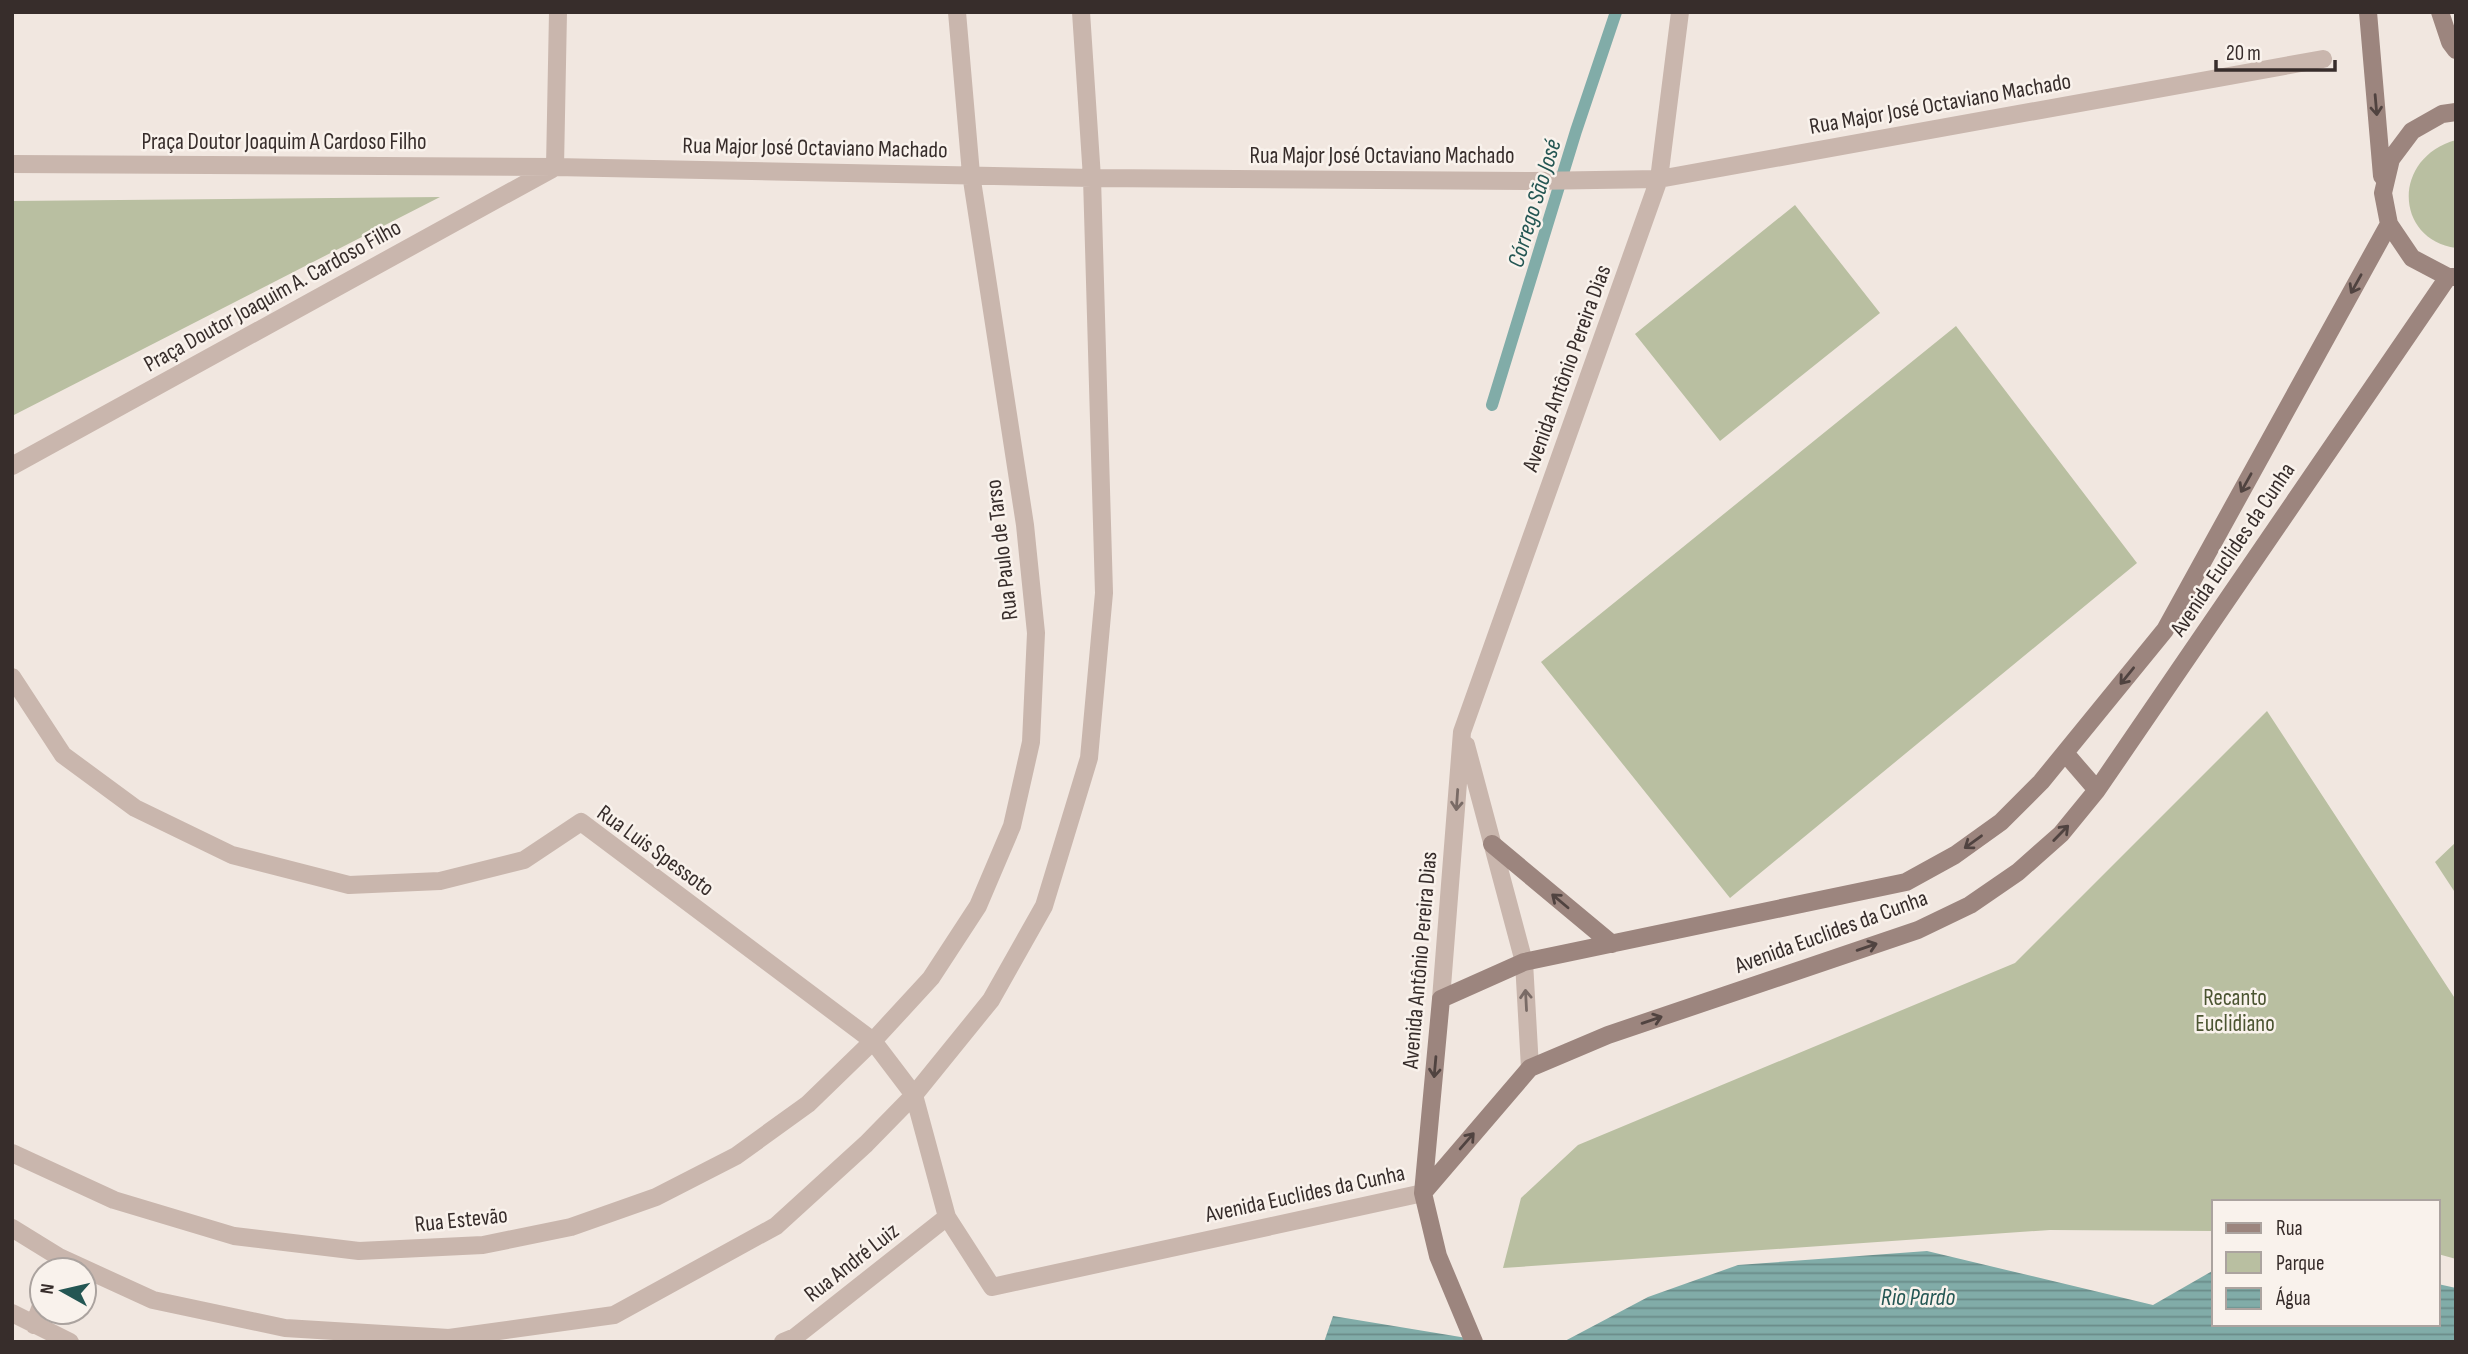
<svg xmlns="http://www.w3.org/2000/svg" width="2468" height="1354" font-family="'Sofia Sans Condensed',sans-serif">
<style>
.green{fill:#b9bfa1}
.water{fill:url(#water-rules)}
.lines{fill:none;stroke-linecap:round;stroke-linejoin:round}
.stream{stroke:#81aca8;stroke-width:12}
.street{stroke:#c9b6ad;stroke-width:18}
.secondary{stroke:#9c857e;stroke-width:18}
.oneway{stroke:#504340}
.oneway2{stroke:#796b66}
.labels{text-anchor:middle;stroke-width:5;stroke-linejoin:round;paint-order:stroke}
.street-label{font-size:23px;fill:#372d2b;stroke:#f9f2ec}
.park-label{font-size:23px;fill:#4b5431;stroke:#f9f2ec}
.water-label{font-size:24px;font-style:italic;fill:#245653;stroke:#f9f2ec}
</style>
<defs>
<pattern id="water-rules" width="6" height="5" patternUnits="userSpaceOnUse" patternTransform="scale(1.75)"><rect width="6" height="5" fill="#81aca8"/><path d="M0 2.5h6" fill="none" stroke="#6a8c89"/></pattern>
</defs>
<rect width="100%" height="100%" fill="#f1e7e0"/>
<!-- green -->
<path class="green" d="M2456,140V248C2395,240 2391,158 2456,140Z
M440,197L12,416V201Z
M1795,205L1880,313L1720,441L1635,334Z
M1956,326L2137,563L1730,898L1541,662Z
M2267,711L2456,1000V1259L2438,1254V1202H2214V1231L2050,1230L1503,1268L1521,1198L1578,1145L2015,963Z
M2456,842V894L2435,862Z"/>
<!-- water -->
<path class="water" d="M1927,1251L2153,1305L2214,1270V1324H2438V1284L2456,1288V1342H1563L1648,1297L1738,1265Z
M1333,1316L1491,1342H1324Z"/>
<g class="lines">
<!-- stream -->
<path class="stream" d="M1492,405L1576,131L1616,12"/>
<!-- street -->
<path class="street" d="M12,164L555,167L1092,178L1532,181L1659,179L2323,59
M555,167L558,12
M12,466L552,169
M12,677L63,755L135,808L232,855L349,885L440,881L524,860L581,822L873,1041L914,1095L947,1217L992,1287L1423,1193
M1466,745L1524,962L1530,1068
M1441,999L1462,732L1659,179L1680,12
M12,1153L114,1200L234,1236L359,1251L483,1245L571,1227L656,1197L736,1156L808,1104L873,1041L931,978L978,906L1012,826L1031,742L1036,633L1025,525L971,174L957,12
M12,1228L59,1257L153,1300L285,1328L449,1338L614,1315L776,1226L866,1144L914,1095L991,1000L1044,906L1089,758L1104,593L1092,178L1081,12
M12,1313L70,1342
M34,1325L42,1303
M783,1342L795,1337L947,1217"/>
<!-- secondary -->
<path class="secondary" d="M2368,12L2382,176
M2440,12L2450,42L2456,50
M2456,112L2442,114L2412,131L2391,159L2383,193L2389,224L2412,258L2448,277H2456
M2065,753L2097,790
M1492,844L1612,944
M1423,1193L1530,1068L1608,1035L1918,930L1970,905L2018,872L2061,834L2097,790L2448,277
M1474,1342L1438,1256L1423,1193L1441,999L1524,962L1906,882L1955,855L2001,822L2041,782L2165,630L2389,224"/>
</g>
<!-- one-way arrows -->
<defs><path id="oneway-shaft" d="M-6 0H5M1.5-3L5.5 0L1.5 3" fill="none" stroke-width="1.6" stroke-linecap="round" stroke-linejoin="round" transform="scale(1.75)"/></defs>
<g class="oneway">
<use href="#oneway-shaft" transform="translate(2376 105) rotate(85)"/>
<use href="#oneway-shaft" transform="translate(2356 284) rotate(119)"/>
<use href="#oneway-shaft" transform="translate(2246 483) rotate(119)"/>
<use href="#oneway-shaft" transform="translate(2127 676) rotate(129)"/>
<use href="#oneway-shaft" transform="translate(2061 833) rotate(-46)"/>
<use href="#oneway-shaft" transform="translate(1973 842) rotate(144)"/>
<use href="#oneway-shaft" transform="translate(1560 901) rotate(-140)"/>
<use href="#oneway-shaft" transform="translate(1867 947) rotate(-19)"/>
<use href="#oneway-shaft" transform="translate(1652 1020) rotate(-19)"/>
<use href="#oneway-shaft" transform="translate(1435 1067) rotate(95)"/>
<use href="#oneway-shaft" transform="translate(1467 1141) rotate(-49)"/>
</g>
<g class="oneway2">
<use href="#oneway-shaft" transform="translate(1457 800) rotate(94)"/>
<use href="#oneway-shaft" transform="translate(1526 1000) rotate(-93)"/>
</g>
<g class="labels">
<!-- street labels -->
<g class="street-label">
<text transform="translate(1940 103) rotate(-10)" y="8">Rua Major José Octaviano Machado</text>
<text x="284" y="149">Praça Doutor Joaquim A Cardoso Filho</text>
<text transform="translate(815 147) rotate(1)" y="8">Rua Major José Octaviano Machado</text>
<text x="1382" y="163">Rua Major José Octaviano Machado</text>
<text transform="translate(272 295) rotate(-29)" y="8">Praça Doutor Joaquim A. Cardoso Filho</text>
<text transform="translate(1566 368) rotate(-70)" y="8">Avenida Antônio Pereira Dias</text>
<text transform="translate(2232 549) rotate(-56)" y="8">Avenida Euclides da Cunha</text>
<text transform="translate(1001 550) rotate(-97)" y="8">Rua Paulo de Tarso</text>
<text transform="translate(656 850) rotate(36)" y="8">Rua Luis Spessoto</text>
<text transform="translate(1831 931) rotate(-20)" y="8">Avenida Euclides da Cunha</text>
<text transform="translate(1419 960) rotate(-85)" y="8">Avenida Antônio Pereira Dias</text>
<text transform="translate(1305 1193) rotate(-12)" y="8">Avenida Euclides da Cunha</text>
<text transform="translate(461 1219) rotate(-6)" y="8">Rua Estevão</text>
<text transform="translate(851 1262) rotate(-38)" y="8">Rua André Luiz</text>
</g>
<!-- park labels -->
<g class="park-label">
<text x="2235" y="1005">Recanto<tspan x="2235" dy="26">Euclidiano</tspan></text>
</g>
<!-- water labels -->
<g class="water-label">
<text transform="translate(1534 203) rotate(-73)" y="8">Córrego São José</text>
<text x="1918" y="1305">Rio Pardo</text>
</g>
</g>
<!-- border -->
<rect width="2468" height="1354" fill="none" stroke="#372d2b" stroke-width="28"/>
<!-- legend -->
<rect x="2212" y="1200" width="228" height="126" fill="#f9f2ec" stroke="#aba39f" stroke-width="2"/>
<rect x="2226" y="1223" width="35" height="10" fill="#9c857e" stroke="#aba39f" stroke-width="2"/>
<text x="2276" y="1235" font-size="21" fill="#372d2b">Rua</text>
<rect x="2226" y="1252" width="35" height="21" fill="#b9bfa1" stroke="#aba39f" stroke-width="2"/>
<text x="2276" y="1270" font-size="21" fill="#372d2b">Parque</text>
<rect x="2226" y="1288" width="35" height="21" fill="url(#water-rules)" stroke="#aba39f" stroke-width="2"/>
<text x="2276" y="1305" font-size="21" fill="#372d2b">Água</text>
<!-- north arrow -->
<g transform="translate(63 1291) rotate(278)"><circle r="33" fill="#f9f2ec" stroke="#aba39f" stroke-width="2"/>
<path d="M0-5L12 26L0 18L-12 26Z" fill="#245653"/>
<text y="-10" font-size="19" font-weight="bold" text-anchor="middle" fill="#372d2b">N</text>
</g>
<!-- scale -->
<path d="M2216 60v10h119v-10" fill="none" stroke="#372d2b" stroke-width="3.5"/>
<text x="2226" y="60" font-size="21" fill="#372d2b" stroke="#f9f2ec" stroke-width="5" paint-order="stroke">20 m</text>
</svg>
